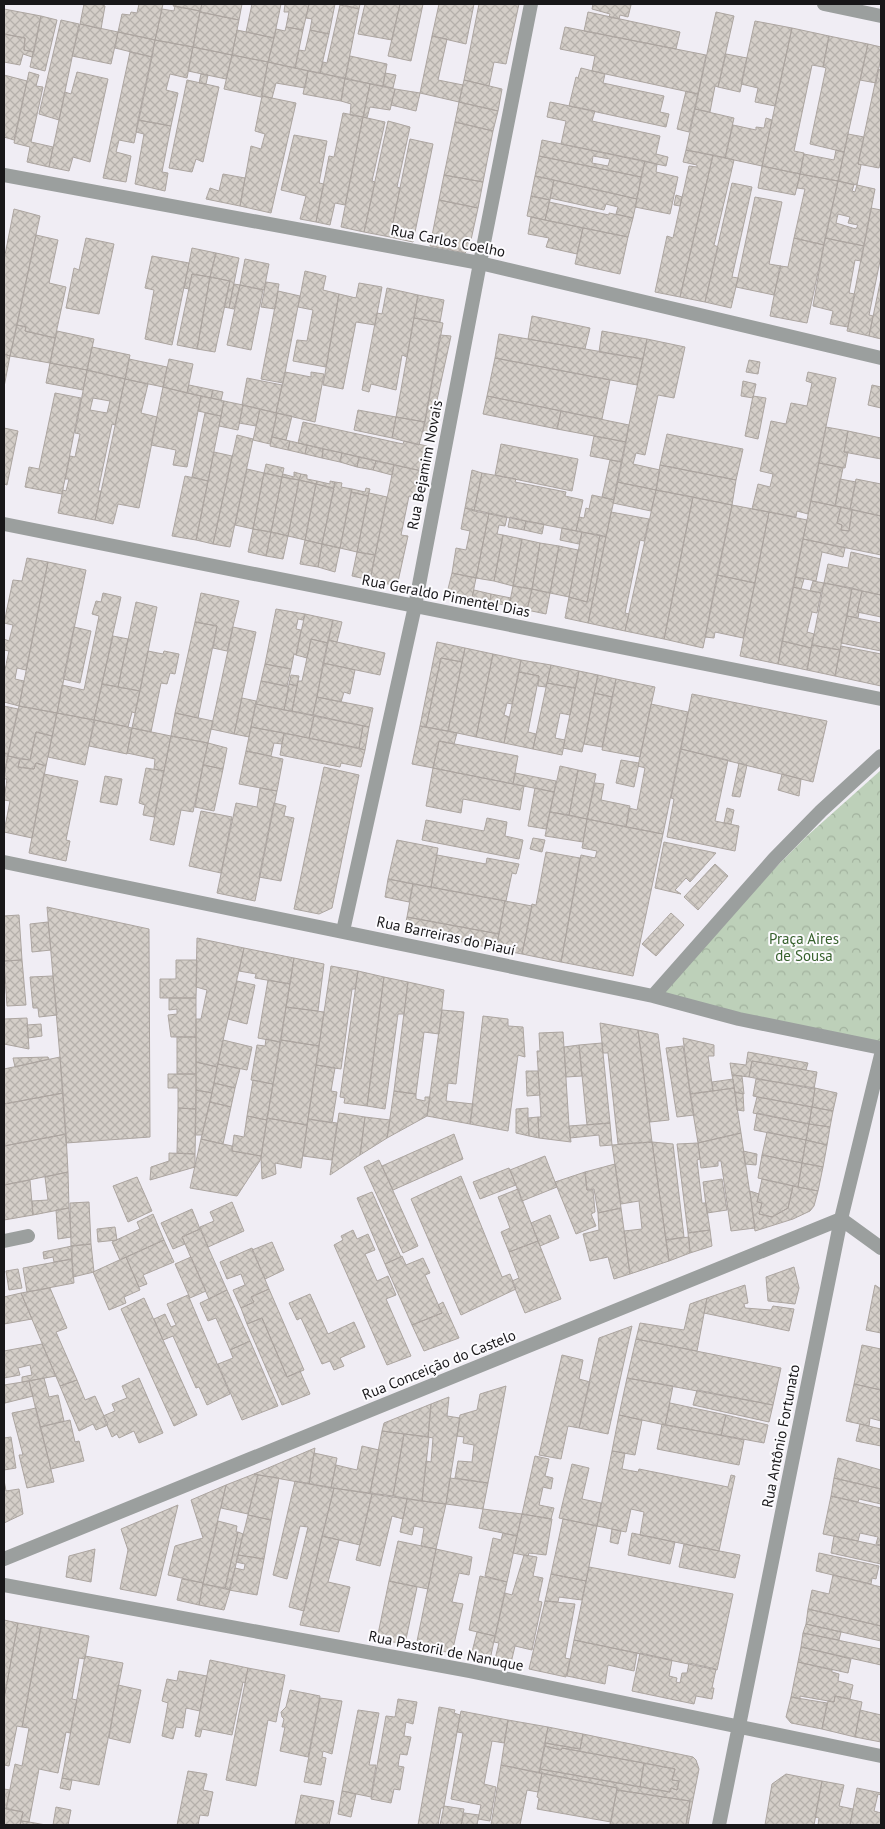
<svg xmlns="http://www.w3.org/2000/svg" width="885" height="1829" font-family="'PT Sans',sans-serif">
<style>
.forest{fill:url(#forest-crowns)}
.building{fill:url(#building-cross-hatch);stroke:#aca5a0;fill-rule:evenodd}
.lines{fill:none;stroke-linecap:round;stroke-linejoin:round}
.minor{stroke:#9b9f9e;stroke-width:14}
.labels{text-anchor:middle;stroke-width:4;stroke-linejoin:round;paint-order:stroke}
.street-label{font-size:15px;fill:#181719;stroke:#fcfbfe}
.park-label{font-size:15px;fill:#37612d;stroke:#fcfbfe}
</style>
<defs>
<pattern id="forest-crowns" width="20" height="18" patternUnits="userSpaceOnUse" patternTransform="scale(1.25)"><rect width="20" height="18" fill="#bdd0b9"/><path d="M2 6a3 3 0 1 1 6 0M12 15a3 3 0 1 1 6 0" fill="none" stroke="#a2b29e"/></pattern>
<pattern id="building-cross-hatch" width="8" height="8" patternUnits="userSpaceOnUse" patternTransform="scale(1.25)"><rect width="8" height="8" fill="#d4cec8"/><path d="M0 0l8 8M0 8l8-8" fill="none" stroke="#b5b0ab"/></pattern>
</defs>
<rect width="100%" height="100%" fill="#f0edf4"/>
<!-- forest -->
<path class="forest" d="M881,770V1035L880,1042L646,998L807,836Z"/>
<!-- building -->
<path class="building" d="M84,4H100L105,6L101,29L80,24Z
M139,4H163L155,40L118,32L122,14L130,15L131,12L137,13Z
M174,4H202L200,11L173,6Z
M202,4H242L239,20L200,12Z
M252,4H281L274,38L246,32Z
M285,4H309L303,30L286,27L289,12H284Z
M309,4H335L329,34L310,30L312,19L306,18Z
M340,4H360L359,9Z
M365,4H400L392,40L358,34Z
M400,4H423L411,61L388,56Z
M439,4H474L466,44L432,36Z
M479,4H519L506,64L494,62L489,86L464,80Z
M593,4H626L631,5L628,17L620,15L619,19L609,17L610,14L592,9Z
M340,5L359,9L345,79L320,73L323,62L327,63Z
M175,6L200,11L193,47L155,40L162,9L174,11Z
M4,9L41,16L34,52L24,50L25,38L4,34Z
M200,12L239,20L232,55L193,47Z
M588,12L680,32L676,49L584,31Z
M716,12L734,16L718,87L715,86L710,112L695,109Z
M41,16L57,20L45,71L30,67Z
M61,20L79,24L59,120L39,114Z
M755,21L792,28L775,106L755,102L758,88L741,84Z
M80,24L118,32L111,64L72,56Z
M286,27L303,30L295,68L268,62L276,29L285,31Z
M565,27L706,55L698,94L592,71L595,56L560,49Z
M792,28L829,36L823,67L812,65L794,151L804,153L800,174L762,166Z
M237,30L274,38L268,62L232,55Z
M310,30L329,34L320,73L295,68L299,50L305,51Z
M118,32L155,40L152,57L115,48Z
M4,34L25,38L24,50L34,52L32,57L23,54L20,65L4,62Z
M432,36L447,39L438,80L463,85L459,102L420,93Z
M829,36L868,44L844,152L810,144L826,68L823,67Z
M155,40L193,47L187,78L170,74L166,90L178,93L171,126L138,120Z
M868,44L881,47V57L876,83L860,80Z
M193,47L232,55L226,79L188,71Z
M130,52L152,57L134,143L119,140L116,152L131,156L126,182L103,178Z
M726,54L747,58L740,92L718,87Z
M232,55L268,62L261,97L224,89Z
M350,56L387,64L383,86L345,79Z
M268,62L308,71L305,88L276,83L272,98L262,96Z
M581,68L605,74L603,83L664,96L660,112L669,114L666,127L569,106L576,77L578,78Z
M878,69L881,70V158L879,168L858,164Z
M308,71L345,78L341,101L303,94Z
M29,72L39,75L36,86L43,87L31,142L53,147L49,167L27,162L30,147L14,143Z
M77,72L108,79L90,162L73,157L69,171L49,167L65,92L71,94Z
M385,73L396,75L393,88L383,86Z
M201,74L208,75L206,84L199,83Z
M4,75L27,81L14,140L4,137Z
M345,78L370,84L363,117L350,115L351,104L341,101Z
M187,80L219,87L203,162L196,159L192,172L169,168Z
M464,80L502,89L498,111L459,102Z
M370,84L395,89L390,110L370,107L367,118L363,117Z
M395,89L420,93L416,111L391,105Z
M686,91L698,94L689,132L677,129Z
M262,96L296,103L271,213L240,206L251,146L261,149L265,134L255,131Z
M459,102L498,111L493,131L455,122Z
M550,102L595,111L592,121L660,136L656,154L668,157L666,166L561,144L566,121L547,117Z
M695,109L734,118L725,158L686,150Z
M343,113L363,117L345,205L335,203L330,225L316,222L329,156L334,157Z
M363,117L385,122L372,181L375,182L364,232L341,227Z
M766,118L772,120L762,166L725,158L733,125L756,130V127L764,128Z
M138,120L171,126L162,172L168,173L165,191L135,184L144,134L136,132Z
M388,121L410,127L397,187L400,188L390,237L364,232Z
M455,122L493,131L483,182L444,175Z
M848,134L864,137L858,164L861,165L857,185L838,181Z
M294,135L327,141L319,183L324,184L316,222L300,219L306,196L281,190Z
M410,139L433,144L413,242L390,237Z
M542,140L645,161L641,177L539,156ZM593,156L610,159L608,166L592,163Z
M686,150L713,155L680,297L655,292L667,236L673,238L689,166L697,167V165L683,162Z
M836,150L844,152L838,181L800,174L804,154L834,160Z
M713,155L734,160L714,245L718,247L705,302L680,297Z
M539,156L641,177L637,199L535,176Z
M645,161L657,164L656,172L678,177L670,214L635,207Z
M762,166L800,174L795,195L758,188Z
M223,174L245,178L240,206L206,199L210,188L219,191Z
M800,174L838,181L824,245L794,238L805,189L797,188Z
M444,175L483,182L478,208L439,200Z
M535,176L554,180L550,200L531,196Z
M554,180L637,199L633,218L616,214L618,207L606,204L604,210L550,198Z
M838,181L854,185L852,191L855,192L857,185L875,189L864,246L825,238ZM838,214L850,217L848,223L858,225L856,229L836,223Z
M732,183L752,187L732,277L738,278L731,308L705,302Z
M676,195L682,197L680,206L674,205Z
M531,196L550,200L545,220L527,216Z
M755,197L782,202L769,264L781,266L774,295L736,287Z
M439,200L478,208L469,249L465,253L430,246Z
M549,202L609,215V213L633,218L628,237L545,220Z
M871,208L881,210V256L869,315L873,316L869,336L847,331Z
M14,209L40,216L10,356L4,354V260Z
M531,217L583,228L577,254L546,247L549,238L528,234Z
M583,228L628,237L620,274L575,264Z
M36,235L58,240L49,283L66,287L55,338L25,331L26,327L17,325Z
M86,238L114,244L99,314L66,308L74,268L79,270Z
M794,238L824,245L807,323L770,316L780,266L788,267Z
M825,238L864,246L861,261L855,260L849,293L855,294L848,327L830,324L833,311L813,306Z
M192,248L216,253L210,277L192,274L189,289L184,288Z
M216,253L239,258L229,308L224,307L230,281L210,277Z
M152,256L189,263L172,345L145,339L154,290L145,288Z
M245,259L269,264L264,290L240,285Z
M305,271L326,276L323,290L339,294L326,367L293,361L297,340L307,341L313,310L298,307Z
M192,274L210,277L197,349L177,345Z
M210,277L230,281L215,352L197,349Z
M881,278V339L869,336Z
M266,282L279,284L275,309L261,307Z
M359,283L382,287L375,325L356,322L343,389L323,385L339,294L356,298Z
M234,284L240,285L234,309L229,308Z
M240,285L263,290L251,350L227,345Z
M387,288L418,295L407,357L402,355L396,390L371,384L369,392L362,390L377,313L382,314Z
M278,291L300,296L283,383L261,379Z
M418,295L444,300L440,322L414,318Z
M532,316L590,328L585,349L528,339Z
M414,318L443,323L425,422L396,417Z
M17,325L26,327L25,331L55,338L50,363L10,356Z
M57,331L94,339L87,370L50,363Z
M602,331L647,339L643,359L599,352Z
M499,334L643,359L637,385L495,358Z
M440,335L451,336L430,432L423,431Z
M647,339L685,347L674,398L658,395L645,455L636,453L633,464L660,470L656,490L617,482Z
M92,347L130,355L125,379L87,370Z
M4,354L10,356L4,387Z
M495,358L610,380L602,419L487,396Z
M129,359L167,367L163,387L125,379Z
M169,359L193,364L187,393L163,387Z
M749,360L760,362L758,374L746,372Z
M50,363L87,370L83,390L46,383Z
M87,370L125,379L115,425L112,424L98,491H101L95,520L58,513L63,490L66,491L69,479H65L70,456L75,457L80,434L75,433ZM93,398L110,401L107,413L90,410Z
M285,372L311,377V372L324,374L315,422L276,413Z
M808,372L836,378L808,514L797,511L796,517L752,509L758,484L770,487L773,474L760,471L771,421L786,424L791,403L807,406L812,383L806,381Z
M247,378L282,385L276,413L242,405Z
M125,379L148,384L141,413L157,417L139,508L118,504L113,524L95,520Z
M743,381L756,384L753,398L741,396Z
M189,385L213,390L211,398L187,393Z
M872,385L881,387V408L868,405Z
M163,387L201,396L187,467L173,465L176,450L151,445Z
M213,390L223,392L221,400L211,398Z
M55,393L81,398L62,494L25,487L29,467L39,469Z
M201,396L224,401L221,416L198,411Z
M487,396L561,411L557,429L483,414Z
M753,396L766,398L758,439L745,436Z
M224,401L243,405L238,430L219,426Z
M243,405L260,409L256,426L239,423Z
M260,409L277,413L270,444L253,440Z
M358,410L396,417L392,438L354,430Z
M561,411L629,425L626,442L557,429Z
M205,413L221,416L208,481L192,477Z
M277,413L292,416L286,440L272,437Z
M396,417L425,422L419,445L392,438Z
M303,422L403,444L404,441L427,446L422,471L298,443Z
M826,427L848,431L844,452H848L845,468L819,463Z
M4,428L18,431L7,485L4,484Z
M848,431L881,438V459L844,452Z
M667,434L743,449L736,480L660,465Z
M237,435L253,439L230,547L213,544Z
M594,436L626,442L622,462L590,456Z
M272,437L290,441L288,450L270,446Z
M290,441L307,445L305,454L288,450Z
M501,444L578,459L572,491L495,475Z
M307,445L323,449L322,458L305,454Z
M323,449L342,453L340,462L322,458Z
M214,452L232,456L213,544L196,540Z
M342,453L359,457L357,467L340,462Z
M359,457L376,461L373,470L357,467Z
M610,460L622,462L614,500L602,497Z
M376,461L394,465L392,475L373,470Z
M819,463L843,468L835,506L811,501Z
M266,464L284,468L282,477L264,473Z
M394,465L422,471L416,497L409,496L401,535L408,536L397,586L370,580Z
M660,465L736,480L732,505L656,490Z
M247,469L264,473L253,529L235,525Z
M472,470L482,473L474,511L465,508Z
M294,472L301,474L299,480L282,477L283,474L294,477Z
M264,473L282,477L271,532L253,529Z
M482,473L516,479L515,482L566,492L565,496L583,500L576,531L474,511Z
M301,474L307,475V479L317,481L316,484L299,480Z
M185,476L208,481L196,540L172,536Z
M282,477L299,480L288,536L271,532Z
M840,479L856,482L850,509L835,506Z
M856,479L881,484V516L850,509Z
M299,480L316,484L305,540L288,536Z
M317,481L330,484V481L335,482L334,488L316,484Z
M335,482L342,483L341,487L352,489L340,548L322,544Z
M617,482L656,490L651,511L613,503Z
M316,484L334,489L322,544L305,540Z
M366,488L370,489L368,496L351,492L352,489L365,492Z
M656,490L693,497L664,639L625,631Z
M351,492L368,496L357,552L340,548Z
M369,493L387,497L375,555L357,552Z
M592,495L614,500L606,537L576,531L579,517L584,518L586,508L589,509Z
M693,497L732,505L703,648L664,639Z
M811,501L841,507L837,523L842,525L841,530L849,531L852,510L881,516V555L803,539Z
M732,505L769,512L755,583L717,575Z
M841,507L852,510L849,531L841,530L842,525L837,523Z
M465,508L489,513L476,578L452,573L456,548L466,550L470,531L461,529Z
M611,512L649,519L644,541L640,540L625,613L629,614L625,631L588,623Z
M769,512L807,520L778,664L740,656Z
M489,513L507,517L505,526L499,525L497,534L503,535L494,581L476,578Z
M510,517L526,521L524,530L508,527Z
M526,521L544,524L542,534L524,530Z
M562,528L582,532L579,544L560,540Z
M253,529L271,532L266,556L248,552Z
M271,532L288,536L283,559L266,556Z
M582,532L600,535L587,602L569,597Z
M503,535L522,539L513,586L494,581Z
M600,535L606,537L588,623L565,618L569,597L587,602Z
M522,539L540,543L532,589L513,586Z
M803,539L845,548L843,557L822,552L816,581L795,577Z
M305,540L322,544L318,567L300,564Z
M540,543L559,546L550,593L532,589Z
M322,544L340,548L335,572L318,567Z
M559,546L578,550L569,597L550,593Z
M357,552L375,555L370,580L352,576Z
M851,552L881,559V595L824,583L828,564L848,568Z
M27,558L48,562L26,670L17,668L15,679L24,681L19,706L4,702V674L9,651L4,650V639L9,641L13,625L4,623L13,580L22,581Z
M48,562L86,570L57,713L19,706Z
M452,573L476,578L472,598L447,593Z
M717,575L755,583L743,638L715,632L714,638L705,637Z
M795,577L804,579L801,589L793,587Z
M813,581L824,583L821,593L810,591Z
M824,583L852,588L840,650L812,645Z
M513,586L532,589L527,610L509,606Z
M793,587L821,593L817,613L812,612L807,632L814,634L811,648L782,641Z
M852,588L862,591L857,612H859L858,618L847,616Z
M532,589L550,593L546,614L527,610Z
M474,590L491,594L490,602L472,598Z
M862,591L881,595V617L857,612Z
M103,593L121,597L94,720L57,713L62,685L84,690L99,616L92,614L96,601L101,602Z
M201,593L239,601L227,651L213,648L217,626L195,622Z
M491,594L511,598L509,606L490,602Z
M136,602L157,607L140,691L118,687Z
M276,609L305,614L303,620L298,619L296,629L301,630L296,655L294,654L291,669L265,664Z
M305,614L333,620L328,643L311,639L307,658L296,655Z
M847,616L881,623V651L841,643Z
M333,620L342,622L337,642L328,640Z
M195,622L217,626L198,718L175,713Z
M74,627L91,631L80,683L63,679Z
M233,627L256,632L234,734L211,729Z
M113,636L128,639L118,687L102,684Z
M311,639L328,643L313,715L292,711L298,681H302Z
M328,640L385,653L380,675L323,663Z
M782,641L811,648L807,670L778,664Z
M437,642L465,648L462,662L441,658L426,727L420,726Z
M812,645L840,650L835,676L807,670Z
M841,646L881,654V686L835,676Z
M465,648L493,654L476,737L448,731Z
M148,651L163,654L164,651L179,654L175,674L170,673L167,684L161,683L151,732L132,728Z
M493,654L521,660L512,704L507,703L504,715L509,717L504,743L476,737Z
M441,658L462,662L448,731L426,727Z
M521,660L551,665L546,687L538,686L539,676L519,672Z
M323,663L355,670L350,694L344,692L341,702L317,697Z
M265,664L291,669L287,686L261,681Z
M551,665L579,671L575,688L547,683Z
M579,671L598,675L582,752L563,748Z
M519,672L539,676L528,732L536,734L533,749L504,743Z
M291,675L299,676L297,686L289,684Z
M598,675L616,679L612,697L594,693Z
M616,679L655,687L640,757L602,750Z
M261,681L289,687L284,710L256,704Z
M547,683L575,688L570,715L560,713L555,738L565,740L562,755L533,749Z
M102,684L140,691L135,713L132,712L128,727L94,720Z
M289,684L297,686L292,711L284,710Z
M594,693L612,697L602,747L584,744Z
M692,694L827,721L813,782L681,749Z
M317,697L373,708L369,727L313,715Z
M242,698L256,701L249,737L234,734Z
M256,704L314,716L309,738L251,727Z
M651,704L688,712L663,834L626,827L629,808L637,810L645,768L638,766Z
M4,706L18,709L8,754L4,753Z
M19,706L57,713L52,736L36,732L30,760L8,756Z
M57,713L94,720L85,765L48,757Z
M175,713L213,721L208,743L171,736Z
M314,716L363,726L359,748L309,738Z
M95,720L132,728L127,754L89,746Z
M363,726L369,727L365,750L359,748Z
M420,726L457,733L454,744L439,741L433,768L412,764Z
M251,727L284,733L282,744L274,743L271,756L246,751Z
M132,728L171,736L164,771L154,769L155,759L127,753Z
M36,732L52,736L46,766L36,763L34,769L18,767L20,759L30,760Z
M284,733L365,750L361,767L341,763L340,767L280,755Z
M171,736L208,743L193,812L181,810L174,845L150,840Z
M439,741L518,756L513,784L433,768Z
M208,743L227,748L223,769L203,765Z
M681,749L728,760L715,821L739,826L735,851L667,837L674,799L671,798Z
M246,751L283,759L277,791L239,784Z
M4,753L8,754L4,777Z
M8,756L20,759L18,767L34,769L36,763L46,766L32,838L4,832L10,801L4,800L7,779H4V777Z
M621,760L639,763L634,787L616,783Z
M739,763L747,765L740,797L732,796Z
M203,765L223,769L214,811L195,807Z
M560,766L578,770L569,815L550,812Z
M324,767L359,775L332,908L319,914L294,909Z
M146,768L164,771L154,817L143,815L145,805L139,803Z
M433,768L524,786L520,810L463,799L461,813L426,806Z
M578,770L596,774L587,819L569,815Z
M515,773L556,781L554,792L513,784Z
M44,774L78,781L66,840L70,841L66,861L29,853Z
M782,774L801,779L799,796L778,790Z
M105,776L122,779L117,805L100,802Z
M595,783L604,784L601,800L630,806L626,827L587,819Z
M260,788L277,791L255,901L217,893L236,803L257,807Z
M535,788L554,792L546,829L528,826Z
M274,803L286,806L284,816L294,818L281,881L259,877Z
M727,808L734,810L731,824L724,823Z
M201,811L232,817L221,873L189,866Z
M550,812L587,819L583,842L545,836Z
M487,818L507,822L505,836L523,840L519,859L422,840L426,820L484,831Z
M587,819L663,834L633,976L561,962L581,855L595,858L597,851L582,848Z
M533,838L545,840L542,852L530,849Z
M397,840L438,848L431,887L388,879Z
M664,842L716,853L690,882L686,878L675,890L681,894L655,888Z
M546,852L580,858L561,962L522,954L532,904L536,905Z
M437,855L486,864L487,858L519,864L516,874L512,873L506,901L431,887Z
M715,864L728,876L698,910L684,897Z
M388,879L413,884L409,902L385,897Z
M413,884L505,901L499,934L407,917Z
M505,901L532,906L522,954L496,949Z
M47,907L149,929L150,1137L66,1143L60,1057Z
M671,913L684,925L656,956L642,944Z
M19,915L22,960L4,961V916Z
M407,917L499,934L496,949L404,930Z
M48,922L51,950L32,952L30,924Z
M197,938L244,948L217,1067L196,1062V1019H201L207,990L196,987Z
M244,948L294,958L290,984L255,978L256,974L239,971Z
M294,958L324,964L318,1011L286,1007Z
M22,960L26,1005L7,1006L4,961Z
M176,960H197L196,998H160V979H176Z
M331,966L358,971L355,989H352L341,1069L316,1065Z
M358,971L384,977L367,1106L344,1103L345,1098L340,1097Z
M53,976L57,1015L39,1017L38,1008H33L30,977Z
M384,977L408,982L404,1014H398L385,1109L367,1106Z
M268,980L290,984L280,1042L258,1038Z
M237,981L255,985L247,1024L228,1019Z
M408,982L444,990L439,1034L424,1032L416,1094L394,1091Z
M169,998H196V1037H171L168,1015L177,1014V1009L169,1010Z
M286,1007L324,1012L319,1046L281,1040Z
M442,1010L464,1012L456,1084L448,1083L446,1101L473,1104L470,1124L427,1116Z
M483,1016L508,1019V1026L523,1027L525,1057L518,1055L508,1131L470,1124Z
M27,1018L29,1049L4,1044V1019Z
M600,1023L638,1030L652,1142L618,1144L608,1053H603Z
M41,1024L42,1036L28,1038L27,1025Z
M638,1030L658,1034L669,1120L650,1122Z
M563,1032L569,1126L571,1142L539,1138L538,1117H541L537,1051H540L539,1033Z
M177,1037H196V1074H177Z
M683,1038L714,1045V1056H708L713,1091L690,1094Z
M266,1039L280,1042L273,1084L251,1080L257,1045L265,1046Z
M223,1040L252,1047L247,1070L218,1064Z
M281,1040L319,1046L307,1125L267,1118Z
M602,1043L610,1123L587,1125L579,1045Z
M579,1045L582,1076L566,1077L564,1047Z
M683,1046L694,1115L677,1117L666,1048Z
M748,1052L808,1063L806,1070L752,1061L749,1077L732,1075L730,1063L746,1065Z
M48,1057L49,1059L15,1067L13,1058Z
M60,1057L63,1093L4,1104V1069Z
M752,1061L817,1072L814,1089L749,1077Z
M196,1062L217,1067L212,1093L196,1090Z
M218,1064L240,1069L235,1088L214,1083Z
M316,1065L335,1068L331,1091L337,1092L332,1123L308,1119Z
M526,1071H538L540,1095L527,1096Z
M168,1074H196V1109L178,1108V1088H168Z
M732,1075L742,1076L744,1094L735,1092Z
M733,1079L734,1088L713,1091L712,1082Z
M756,1079L815,1088L812,1107L753,1096Z
M253,1080L273,1084L267,1120L247,1116Z
M214,1083L235,1088L231,1107L210,1102Z
M734,1088L741,1133L698,1143L690,1094Z
M815,1088L837,1093L833,1111L812,1107Z
M196,1090L212,1093L202,1135H195Z
M394,1091L416,1094V1099L425,1101V1097H430L427,1116L387,1138Z
M735,1092L743,1094L744,1111L737,1110Z
M63,1093L66,1134L4,1146V1104Z
M757,1097L812,1107L809,1124L753,1113Z
M210,1102L231,1107L223,1144L201,1139Z
M812,1107L833,1111L830,1127L809,1124Z
M178,1108L196,1109L195,1154L177,1153Z
M528,1108V1118L529,1136L516,1133V1109Z
M339,1113L365,1117L360,1155L330,1175Z
M757,1113L809,1124L806,1140L754,1130Z
M247,1116L267,1120L261,1156L232,1151L234,1135L244,1137Z
M365,1117L390,1120L387,1138L360,1155Z
M538,1117L539,1138L529,1136L528,1118Z
M267,1118L307,1125L301,1168L275,1163L276,1174L262,1179L261,1158Z
M308,1119L337,1123L332,1160L303,1156Z
M610,1123L612,1145L600,1146L599,1135L570,1138L569,1126Z
M809,1124L830,1127L827,1145L806,1140Z
M767,1132L806,1140L802,1163L762,1155Z
M741,1133L755,1228L731,1231L721,1161H718V1166L701,1168L698,1143Z
M66,1134L68,1172L4,1185V1146Z
M454,1134L463,1159L393,1190L382,1166Z
M201,1139L232,1146V1151L261,1156V1159L237,1196L190,1188Z
M806,1140L827,1145L823,1167L802,1163Z
M652,1142L669,1261L630,1274L624,1231L642,1229L639,1201L621,1204L612,1145Z
M652,1142L673,1144L684,1237L666,1240Z
M698,1143L700,1159L697,1160L702,1203H706L710,1230L688,1233L677,1144Z
M743,1151L757,1154L756,1165L745,1164Z
M169,1153L195,1154V1167L150,1180L151,1167L169,1161Z
M762,1155L802,1163L798,1187L758,1178Z
M545,1156L557,1187L522,1201L510,1170Z
M379,1160L418,1246L403,1253L364,1167Z
M802,1163L823,1167L818,1191L798,1187Z
M615,1164L621,1208L598,1213L594,1189L587,1190L585,1172Z
M509,1168L516,1185L480,1199L473,1182Z
M68,1172L69,1208L33,1215L32,1201L48,1200L45,1177Z
M585,1172L587,1190H593L595,1212L591,1214L596,1226L576,1234L555,1182Z
M461,1176L502,1277L510,1274L516,1289L461,1315L411,1199Z
M137,1177L152,1211L128,1222L113,1186Z
M722,1179L727,1210L707,1213L703,1182Z
M762,1179L793,1186L788,1208L772,1217L759,1214L762,1203L757,1202Z
M30,1180L33,1215L4,1220V1185Z
M793,1186L818,1191L814,1206L810,1211L793,1219L755,1231L750,1191L759,1194L757,1202L762,1203L759,1214L772,1217L788,1208Z
M518,1189L538,1241L509,1252L501,1232L510,1228L498,1197Z
M372,1192L401,1257L385,1264L357,1198Z
M89,1202L91,1244L71,1246L70,1203Z
M232,1202L244,1231L208,1247L200,1227L214,1221L210,1212Z
M69,1208L71,1237L58,1239L56,1210Z
M621,1208L630,1274L614,1279L608,1257L590,1261L583,1234L599,1230L598,1213Z
M192,1209L200,1229L182,1237L185,1244L173,1249L161,1223Z
M153,1214L164,1240L120,1260L112,1242L140,1229L137,1222Z
M550,1215L559,1238L540,1246L531,1223Z
M115,1227L117,1240L98,1242L97,1229Z
M200,1229L227,1290L209,1299L182,1237Z
M353,1230L357,1239L368,1234L375,1250L365,1254L377,1281L388,1276L396,1295L386,1299L411,1356L387,1365L334,1245L343,1240L341,1236Z
M710,1230L712,1246L690,1253L688,1233Z
M689,1237L690,1253L669,1261L666,1240Z
M164,1240L174,1262L143,1275L147,1284L139,1287L126,1257Z
M538,1241L561,1299L525,1313L512,1281L519,1278L509,1252Z
M272,1242L284,1270L265,1279L252,1250Z
M91,1244L94,1272L73,1277L71,1246Z
M72,1246V1259L54,1262L53,1257L44,1259L43,1252Z
M252,1248L269,1289L251,1297L254,1302L241,1308L233,1290L245,1285L241,1274L227,1279L220,1262Z
M402,1256L406,1265L423,1258L430,1273L425,1275L442,1313L412,1325L385,1264Z
M126,1257L140,1290L124,1297L126,1303L109,1310L93,1272Z
M191,1257L206,1291L190,1298L175,1264Z
M72,1259L74,1283L27,1292L23,1268Z
M794,1267L799,1288L795,1304L768,1301L766,1277Z
M18,1269L22,1288L9,1290L6,1271Z
M745,1285L748,1303L744,1304L745,1308L771,1310L773,1306L794,1309L789,1331L704,1313L707,1298Z
M875,1285L881,1289V1333L866,1330Z
M50,1288L67,1328L56,1332L77,1380L60,1386L21,1293Z
M269,1289L304,1370L287,1377L262,1318L247,1324L241,1308L254,1302L251,1297Z
M227,1290L250,1341L230,1350L216,1318L208,1321L200,1303Z
M21,1293L32,1319L4,1324V1297Z
M310,1294L328,1334L354,1322L365,1347L340,1358L344,1366L334,1370L330,1361L322,1364L301,1318L297,1320L289,1303Z
M188,1295L230,1394L207,1405L199,1387L196,1388L173,1336L163,1340L154,1319L165,1314L171,1327L176,1325L167,1304Z
M144,1298L197,1415L174,1426L121,1309Z
M707,1298L697,1351L636,1339L640,1323L684,1330L690,1304Z
M443,1302L459,1338L424,1351L412,1325L442,1313L438,1305Z
M262,1318L287,1377L300,1371L310,1394L282,1405L247,1324Z
M632,1326L608,1434L579,1428L599,1338Z
M636,1339L781,1368L773,1405L627,1378Z
M250,1341L278,1406L242,1420L218,1364L233,1358L230,1350Z
M42,1344L56,1376L22,1382V1377L32,1375L30,1365L18,1368L20,1375L4,1378V1351Z
M862,1345L881,1349V1390L854,1384Z
M562,1355L583,1360L579,1379L590,1382L579,1428L568,1426L561,1459L539,1455Z
M44,1378L49,1397L58,1395L64,1421L40,1427L29,1381Z
M139,1378L163,1433L139,1443L134,1431L119,1438L117,1434L112,1437L103,1416L115,1411L112,1404L127,1398L122,1386Z
M627,1378L673,1386L665,1425L619,1415Z
M77,1380L85,1400L95,1396L108,1425L96,1430L93,1424L79,1431L60,1386Z
M29,1381L33,1396L5,1403L4,1385Z
M854,1384L881,1390V1421L870,1418L869,1426L846,1421Z
M506,1386L488,1483L455,1478L458,1461L472,1462L474,1445L463,1443L464,1437L457,1436L460,1415L477,1410L480,1394Z
M697,1390L773,1405L769,1422L693,1405Z
M449,1397L447,1416L460,1418L446,1504L422,1501L426,1461L431,1462L433,1438L428,1437L431,1404Z
M670,1403L726,1415L721,1435L665,1425Z
M431,1404L428,1437L382,1431L384,1423Z
M36,1408L54,1482L27,1488L19,1455H23L12,1413Z
M619,1415L642,1420L635,1455L612,1451Z
M726,1415L768,1425L764,1443L721,1435Z
M70,1420L75,1442L79,1441L84,1461L51,1469L40,1427Z
M662,1424L744,1440L739,1465L657,1449Z
M860,1424L881,1429V1446L856,1441Z
M382,1431L404,1434L393,1496L370,1493Z
M404,1434L429,1437L422,1501L393,1496Z
M11,1437L16,1468L4,1470V1438Z
M362,1446L379,1450L370,1493L331,1488L336,1465L357,1470Z
M315,1448L309,1484L254,1474Z
M612,1451L625,1453L622,1469L638,1472L639,1469L728,1487L731,1475L735,1476L719,1551L640,1535L644,1512L631,1509L626,1532L597,1526Z
M314,1453L337,1458L331,1488L309,1484Z
M535,1456L549,1459L545,1476L553,1478L551,1489L543,1487L539,1505L554,1508L551,1519L522,1514Z
M838,1458L881,1470V1489L834,1478Z
M572,1464L589,1468L582,1499L601,1503L597,1526L559,1518Z
M254,1474L258,1475L248,1514L221,1508L226,1485Z
M258,1475L279,1478L271,1520L248,1515Z
M450,1478L488,1483L483,1509L446,1504Z
M834,1478L881,1489V1504L859,1499L858,1502L831,1496Z
M4,1480L6,1491L19,1489L23,1514L4,1523Z
M295,1481L334,1488L304,1611L289,1607L308,1527L300,1526L287,1579L273,1575Z
M226,1485L203,1583L168,1575L175,1546L203,1538L191,1500Z
M334,1488L372,1494L360,1545L322,1536Z
M372,1494L407,1499L403,1519L392,1516L380,1566L356,1560Z
M831,1496L881,1508V1545L876,1544L878,1537L860,1533L858,1541L823,1534Z
M407,1499L446,1504L436,1549L421,1546L424,1528L414,1526L412,1535L400,1532Z
M178,1505L156,1596L120,1589L128,1550L121,1529Z
M483,1509L522,1514L517,1536L479,1528Z
M522,1514L552,1519L546,1555L529,1553L528,1556L513,1553Z
M248,1515L271,1520L264,1559L238,1555Z
M563,1519L597,1526L586,1581L551,1574Z
M218,1521L237,1526L236,1532H238L225,1588L203,1584Z
M612,1529L621,1531L618,1544L610,1542Z
M238,1532L243,1534L230,1590L225,1588Z
M503,1533L517,1536L507,1582L485,1576L493,1538L501,1540Z
M632,1533L675,1542L670,1564L628,1555Z
M322,1536L339,1540L328,1582L350,1587L339,1632L300,1625Z
M834,1536L881,1546V1564L831,1553Z
M398,1541L436,1549L428,1589L389,1581Z
M684,1544L740,1555L735,1578L679,1567Z
M95,1549L91,1582L66,1577L69,1556Z
M436,1549L472,1557L469,1575L459,1573L452,1602L463,1604L452,1653L416,1646Z
M819,1553L879,1566L876,1579L872,1578L871,1584L816,1571Z
M238,1555L264,1559L257,1595L229,1590L235,1568L244,1570L245,1564L236,1562Z
M524,1555L537,1557L533,1576L543,1578L538,1601L542,1602L532,1650L515,1646L511,1663L495,1659L499,1643L494,1642L505,1593L512,1595Z
M589,1567L733,1594L717,1670L574,1640Z
M551,1574L586,1581L582,1600L559,1597L558,1602L545,1601Z
M833,1575L881,1587V1626L808,1609L812,1590L829,1594Z
M480,1576L507,1582L495,1636L469,1630Z
M182,1579L203,1583L199,1605L177,1600Z
M389,1581L417,1587L405,1644L377,1639Z
M203,1584L230,1590L224,1610L199,1605Z
M545,1601L575,1604L565,1658L570,1659L566,1677L529,1669Z
M808,1609L881,1626V1641L806,1624Z
M4,1620L18,1623L4,1699Z
M18,1623L41,1627L22,1727L17,1726L9,1766L4,1765V1699Z
M806,1624L841,1632L839,1640L803,1633Z
M41,1627L89,1636L85,1659L79,1658L72,1699L77,1700L70,1733L66,1732L58,1773L39,1769L29,1822L21,1821L23,1812L6,1809L15,1764L22,1766L29,1728L22,1727Z
M477,1632L495,1636L490,1660L471,1656Z
M803,1633L881,1649V1665L801,1647Z
M574,1640L637,1653L634,1671L608,1665L605,1684L567,1676Z
M801,1647L851,1659L848,1673L798,1662Z
M640,1653L672,1660L669,1676L677,1678L676,1682L680,1683L682,1673H687L689,1663L716,1669L712,1688H714L712,1699L696,1696L694,1704L632,1691Z
M85,1656L123,1663L99,1785L62,1778Z
M210,1660L248,1668L245,1683L243,1682L232,1735L202,1729L200,1737L195,1736Z
M798,1662L832,1670V1672L839,1674L838,1681L853,1685L850,1699L835,1696L834,1702L800,1696V1699L791,1697Z
M248,1668L285,1675L276,1722L268,1720L256,1786L226,1780Z
M179,1671L207,1676L200,1711L186,1708L183,1728L176,1727L173,1739L162,1736L168,1703L162,1701L167,1679L177,1681Z
M118,1685L141,1690L130,1743L109,1738Z
M290,1690L320,1696L308,1757L280,1751L285,1727H282L284,1719L282,1717L281,1712L286,1707Z
M835,1696L862,1702L855,1737L822,1729L828,1701L834,1702Z
M791,1697L827,1703L822,1729L791,1723L786,1717Z
M320,1698L342,1701L332,1754L323,1751L322,1757L326,1758L321,1785L304,1782Z
M398,1699L417,1702L413,1724L406,1722L404,1736L411,1737L407,1755L400,1754L398,1766L404,1767L400,1790L394,1789L391,1803L371,1799L386,1716L395,1717Z
M439,1707L455,1710L454,1713L460,1715L444,1806L443,1808H441L438,1825H418Z
M358,1710L379,1713L369,1765H376L371,1797L342,1791Z
M860,1710L881,1715V1742L855,1737Z
M461,1711L508,1720L504,1743L492,1741L484,1784L496,1787L490,1821L478,1819L481,1805L451,1799L463,1733L457,1732Z
M508,1720L548,1727L539,1773L501,1765Z
M548,1727L583,1734L580,1749L545,1743Z
M583,1734L693,1757L696,1760L699,1769L688,1825H686L690,1801L617,1790V1788L539,1773L540,1769L670,1792L671,1788L677,1790L679,1781L672,1780L675,1769L562,1748L561,1750L545,1746V1743L580,1749Z
M545,1746L561,1750L562,1748L644,1763L640,1787L540,1769Z
M644,1763L675,1769L672,1780L679,1781L677,1790L671,1788L670,1792L640,1787Z
M501,1765L542,1773L538,1792L527,1790L520,1825H491Z
M188,1771L207,1774L203,1790L213,1792L208,1816L200,1815L198,1825H177Z
M542,1773L617,1788L611,1822L537,1809L539,1798L537,1797Z
M786,1774L822,1781L814,1825H765L772,1784Z
M62,1778L72,1780L70,1790L60,1788Z
M822,1781L844,1785L839,1806L853,1809L850,1825H818L819,1818L815,1817Z
M857,1788L881,1793V1795L878,1794L874,1811L881,1813V1825H850Z
M4,1789L10,1790L6,1809L4,1808Z
M617,1790L690,1801L686,1825H620L610,1824Z
M342,1791L356,1794L351,1817L338,1814Z
M301,1795L334,1801L329,1825H295Z
M444,1806L464,1809L461,1825H440Z
M56,1807L71,1810L68,1825H53Z
M4,1808L23,1812L20,1825H4Z
M464,1813L479,1815L477,1825H461Z
M21,1821L29,1822L46,1825H20Z"/>
<g class="lines">
<!-- minor -->
<path class="minor" d="M824,4L881,16
M4,175L480,263L881,358
M4,524L881,699
M4,862L653,996L739,1019L881,1048
M343,931L415,606L480,263L531,4
M653,996L774,859L821,811L881,756
M4,1241L28,1236
M4,1559L841,1219L881,1248
M4,1585L470,1671L881,1756
M719,1825L841,1219L881,1055"/>
</g>
<g class="labels">
<!-- street labels -->
<g class="street-label">
<text transform="translate(448 241) rotate(11)" y="5">Rua Carlos Coelho</text>
<text transform="translate(425 465) rotate(-79)" y="5">Rua Bejamim Novais</text>
<text transform="translate(446 596) rotate(11)" y="5">Rua Geraldo Pimentel Dias</text>
<text transform="translate(446 936) rotate(12)" y="5">Rua Barreiras do Piauí</text>
<text transform="translate(439 1365) rotate(-22)" y="5">Rua Conceição do Castelo</text>
<text transform="translate(781 1436) rotate(-79)" y="5">Rua Antônio Fortunato</text>
<text transform="translate(446 1651) rotate(11)" y="5">Rua Pastoril de Nanuque</text>
</g>
<!-- park labels -->
<g class="park-label">
<text x="804" y="944">Praça Aires<tspan x="804" dy="17">de Sousa</tspan></text>
</g>
</g>
<!-- border -->
<rect width="885" height="1829" fill="none" stroke="#181719" stroke-width="10"/>
</svg>
